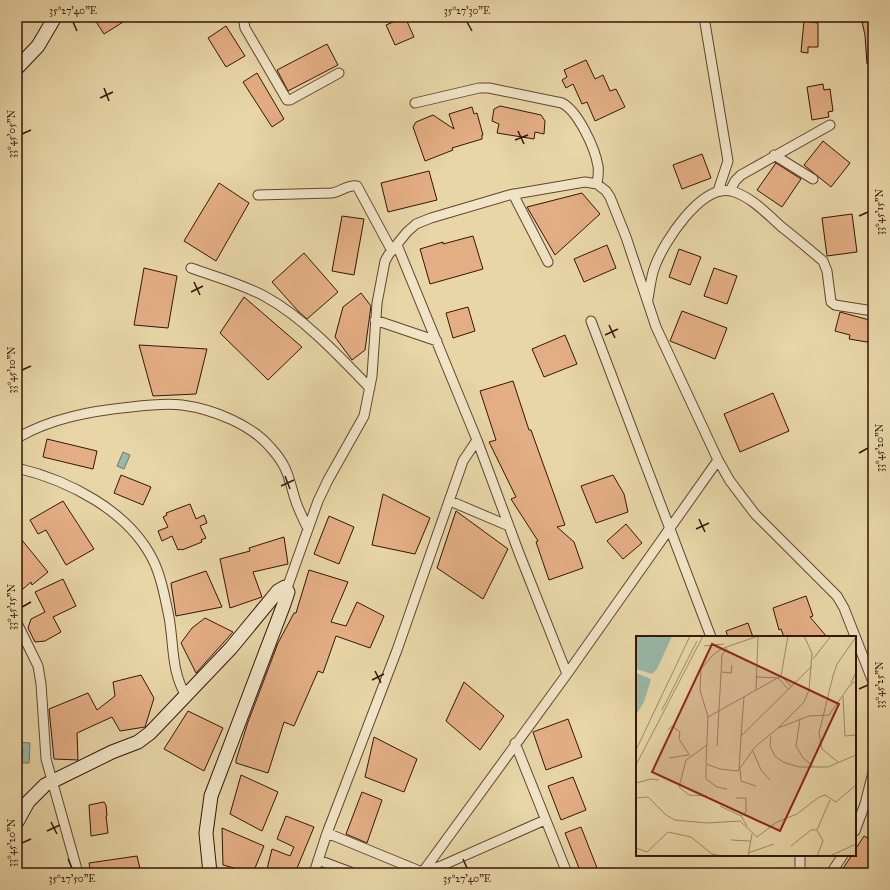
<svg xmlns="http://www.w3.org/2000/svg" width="890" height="890" font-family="'IM FELL Great Primer',serif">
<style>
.water{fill:#97b9a9;stroke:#6f7769}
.building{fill:#e4ae84;stroke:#341509}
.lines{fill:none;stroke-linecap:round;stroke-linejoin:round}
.street-casing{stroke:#614530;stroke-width:11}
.secondary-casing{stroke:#341509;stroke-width:15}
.street{stroke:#f0e4c6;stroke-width:9}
.secondary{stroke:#f0e4c6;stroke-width:13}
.ticks{fill:none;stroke:#341509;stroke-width:1.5}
.inset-road{fill:none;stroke:#a08968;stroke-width:1}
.view{fill:#8f2418;fill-opacity:0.15;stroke:#8f2418;stroke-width:2}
.inset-edge{fill:none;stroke:#341509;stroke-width:2}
.neatline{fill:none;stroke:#341509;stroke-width:1.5}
.ticks-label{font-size:10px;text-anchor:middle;fill:#341509}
</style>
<rect width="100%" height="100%" fill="#e8d6a7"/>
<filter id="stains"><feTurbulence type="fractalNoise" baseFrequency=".005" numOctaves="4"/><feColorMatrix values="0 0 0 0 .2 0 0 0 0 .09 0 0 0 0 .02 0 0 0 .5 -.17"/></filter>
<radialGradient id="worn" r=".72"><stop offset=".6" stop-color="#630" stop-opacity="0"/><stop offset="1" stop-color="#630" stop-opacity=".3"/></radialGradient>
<!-- water -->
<path class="water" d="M123,452L130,455L124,469L117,466Z
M17,742L30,743L29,763H22L23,749L17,748Z"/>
<!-- building -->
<path class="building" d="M93,17H131L104,34Z
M405,17L414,37L395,45L386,25Z
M861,17H873V63L867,64L865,35Z
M804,21L818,23V47H808V53L801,52Z
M226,26L245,56L226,67L208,38Z
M327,44L338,65L288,91L277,70Z
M586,60L595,79L603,75L610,91L616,89L625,107L595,121L587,102L582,104L573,84L566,88L562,80L567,77L564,70Z
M257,73L284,119L272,127L243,82Z
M823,84L824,90L830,89L833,111L828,112L829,117L812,120L807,87Z
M500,106L541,115L545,121L544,134L535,132L534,139L497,133L499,124L492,121L494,109Z
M472,107L474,114L477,113L483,135H482V139L452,148L453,150L425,161L413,127L416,122L433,115L454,129L449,114Z
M823,141L850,163L831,187L804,165Z
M702,154L711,178L682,189L673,165Z
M776,163L801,179L782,207L757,190Z
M429,171L437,200L388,212L381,183Z
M219,183L249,203L216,261L184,241Z
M582,193L600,214L555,255L527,207Z
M852,214L857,252L827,256L822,218Z
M342,216L364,219L354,275L332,271Z
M473,236L483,269L430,284L420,249L443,242V244Z
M607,245L616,268L584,282L574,259Z
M679,249L701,257L690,285L669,277Z
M304,253L338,292L307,319L298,311L272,282Z
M144,268L177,276L168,328L134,325Z
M714,268L737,276L727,304L704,296Z
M361,293L371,306L365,350L352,360L335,337L343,307Z
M244,297L302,347L268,380L220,333Z
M468,307L475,331L453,338L446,313Z
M682,311L727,328L715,359L670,341Z
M840,312L873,321V343L849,339L850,335L835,331Z
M565,335L577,364L544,377L532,349Z
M139,345L207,349L196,394L153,396Z
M513,381L529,430H531L565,525L557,527L574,542L583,568L549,580L536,542L538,541L511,499L516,497L489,442L496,440L480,391Z
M773,393L789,431L740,452L724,414Z
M47,439L97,451L93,469L43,457Z
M121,475L151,487L143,505L114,493Z
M613,475L624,494L628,512L596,523L581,486Z
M383,494L430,518L415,554L372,545Z
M63,501L94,549L66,565L46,530L38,534L30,520Z
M190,504L196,519L204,515L207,523L200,526L206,538L201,540L202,542L182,550L181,549L178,550L172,536L162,541L158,531L168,527L163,517L167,515L166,513Z
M456,511L508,549L483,599L437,568Z
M329,516L354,527L339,564L314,554Z
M626,524L642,543L623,559L607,541Z
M284,537L288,564L253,572L262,597L230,608L220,559L250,551L249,548Z
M21,539L48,572L32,585L31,582L17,594V542Z
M309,570L348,582L331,622L346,626L357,602L384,616L370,648L336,636L323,673L318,671L294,726L284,722L268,773L236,763V760L248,722L278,643L294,613H296Z
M206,571L222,607L176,616L171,583Z
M63,579L76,606L53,617L61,632L45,641L35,642L28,628L31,619L45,612L35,592Z
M806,596L813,616L810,617L827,637H784L781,629L779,630L773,608Z
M205,618L233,632L196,673L181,643L192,628Z
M748,623L753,637H728L726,631Z
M141,675L154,698L145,727L120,731L112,717L77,733L78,760L54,759L49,709L88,693L97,710L115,696L113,682Z
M464,682L504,716L480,750L446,721Z
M188,711L223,728L204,771L164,749Z
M568,719L582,757L546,770L533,732Z
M374,737L417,759L404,792L365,777Z
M241,775L278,792L262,831L230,814Z
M573,777L586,810L561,820L548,786Z
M362,792L382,800L367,843L346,834Z
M104,802L106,805L107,816H106L108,833L91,836L89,805Z
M286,816L314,827L295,873H266L272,849L290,856L294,847L277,839Z
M581,827L599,873H581L565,833Z
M222,828L264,846L253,873L223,865Z
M864,836L873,841V873H840L852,855H855V850Z
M137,856L141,873H91L89,863Z"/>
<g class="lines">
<defs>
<path id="street" d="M243,17L245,28L287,100H290L339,73
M704,17L728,161L718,191
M415,103L479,88H489L562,103C578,111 595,148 598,166C599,172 598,178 597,184
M774,155L813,179
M730,191L735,181L741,175L830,125
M513,194L548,262
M258,195L332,193C340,192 349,184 357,186L392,251
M191,268C216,277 243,284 266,297C304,318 340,357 370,388
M648,299C650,288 651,276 655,266C664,242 701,184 731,191C751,196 768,215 783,228C797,239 810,250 823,261L827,271L831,302L835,305L873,311
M375,320L437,341
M591,321L711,637
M17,438C52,418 91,411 131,407C148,405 165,403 182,405C212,409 251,424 271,448C288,467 288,476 295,499C298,509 303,518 307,527
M477,440L519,553L567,674
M17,468C68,480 127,510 152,558C161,575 165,598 169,617C174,645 171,671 186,696
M450,501L509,526
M287,588L318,501L328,480L364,416L372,376L377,303L385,261L389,254L407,232L416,224L431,218L509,195L585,182L597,184L606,191L610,197L626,237L656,327L718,460L730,481L755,514L837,596L844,608L873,682
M17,623L38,666L41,684L46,759L78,873
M515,743L567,873
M855,831L865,804L873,772
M327,833L422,872L441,866L545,820
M800,855V873
M318,860L353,873
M314,873L327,833L397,650L463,461L477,440L397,245
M422,873L567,674L718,460
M831,873L843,855"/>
<path id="secondary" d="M17,68L38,46L55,17
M17,822L28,802L45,785L112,752L138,742L150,733L231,648L278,591L285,587L288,592L284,604L211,796L206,833L210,873"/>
</defs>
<!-- street casing -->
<use href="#street" class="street-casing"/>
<!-- secondary casing -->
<use href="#secondary" class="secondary-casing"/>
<!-- street -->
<use href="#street" class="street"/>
<!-- secondary -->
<use href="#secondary" class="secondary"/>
</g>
<!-- ticks -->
<path class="ticks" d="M73,22L77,31M467,22L472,31M104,88L109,101M100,98L113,92M518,131L524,144M22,134L31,130M515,140L528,135M859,216L868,212M194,282L200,295M191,292L203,286M609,325L615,338M605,335L618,329M22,370L31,366M859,453L868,448M285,476L290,489M281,486L294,480M699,519L705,532M696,529L709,523M22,607L31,602M375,671L381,683M372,680L384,674M859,689L868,685M51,822L57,834M47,831L60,825M22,843L31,839M68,859L72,868M463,859L467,868"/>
<!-- overview -->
<g transform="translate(636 636)">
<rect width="220" height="220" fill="#e8d6a7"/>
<path d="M0,0H36L21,33L16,38L0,33ZM0,37L15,43L8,66L0,79Z" fill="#97b9a9"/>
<path class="inset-road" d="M122,0L85,13L76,20L65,33L64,54L72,81L70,128L84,133L102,135L119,111L142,92M168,0L176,17L173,54L168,66L142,92L173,80L193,79L214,49L220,45M68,10L88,8M177,23L195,0M86,36L95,37L96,29M145,40L156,51M121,41L142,42L153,54M215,47L220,36M120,54L122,0M207,60L209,100L220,99M26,74L61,5M72,81L145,40L152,0M164,83L160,110L167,122L178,131M32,94L36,90L44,96L43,103L54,120M105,100L108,61M135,100L134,110L139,120L147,126L163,131H192L220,119M71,109L50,124L43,151L53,159L71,160M81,110L86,19L91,12M0,114L54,0M117,115L125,134L134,144M33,122L52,119M202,126L186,113L183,97L197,40L201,28L220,1M0,129L67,0M70,129V143L81,151L91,153M104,133L105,145L120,150M103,134L105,100L176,30M0,147L15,143L23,144M0,162L12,161L30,179L39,184L71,187L104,185L121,201L141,186L161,178L183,161L189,159L200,166L220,149M100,162H110V176L105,180L111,190M84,170L105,180M95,204L114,205M155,210L175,194H181M0,212L11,216L32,196L55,201L76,218L85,220M112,217L138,208M112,220L116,198M181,220L187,205L181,194L194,164M194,220L220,208"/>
<path class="view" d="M76,8L203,68L144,195L16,136Z"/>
<rect width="220" height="220" class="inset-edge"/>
</g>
<!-- margin -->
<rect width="890" height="890" fill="none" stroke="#e8d6a7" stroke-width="44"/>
<rect x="22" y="22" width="846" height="846" class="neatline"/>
<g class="ticks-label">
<text x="73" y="14">35°27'40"E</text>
<text x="467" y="14">35°27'30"E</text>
<text transform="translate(11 134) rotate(-90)" y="4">33°45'05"N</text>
<text transform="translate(879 212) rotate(-90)" y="4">33°45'15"N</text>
<text transform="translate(11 370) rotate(-90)" y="4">33°45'10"N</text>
<text transform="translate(879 448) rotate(-90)" y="4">33°45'20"N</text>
<text transform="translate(11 607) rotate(-90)" y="4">33°45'15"N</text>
<text transform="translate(879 685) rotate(-90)" y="4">33°45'25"N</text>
<text transform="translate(11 843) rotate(-90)" y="4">33°45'20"N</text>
<text x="72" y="882">35°27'50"E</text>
<text x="467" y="882">35°27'40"E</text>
</g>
<rect width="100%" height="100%" filter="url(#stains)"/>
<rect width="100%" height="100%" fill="url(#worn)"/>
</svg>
